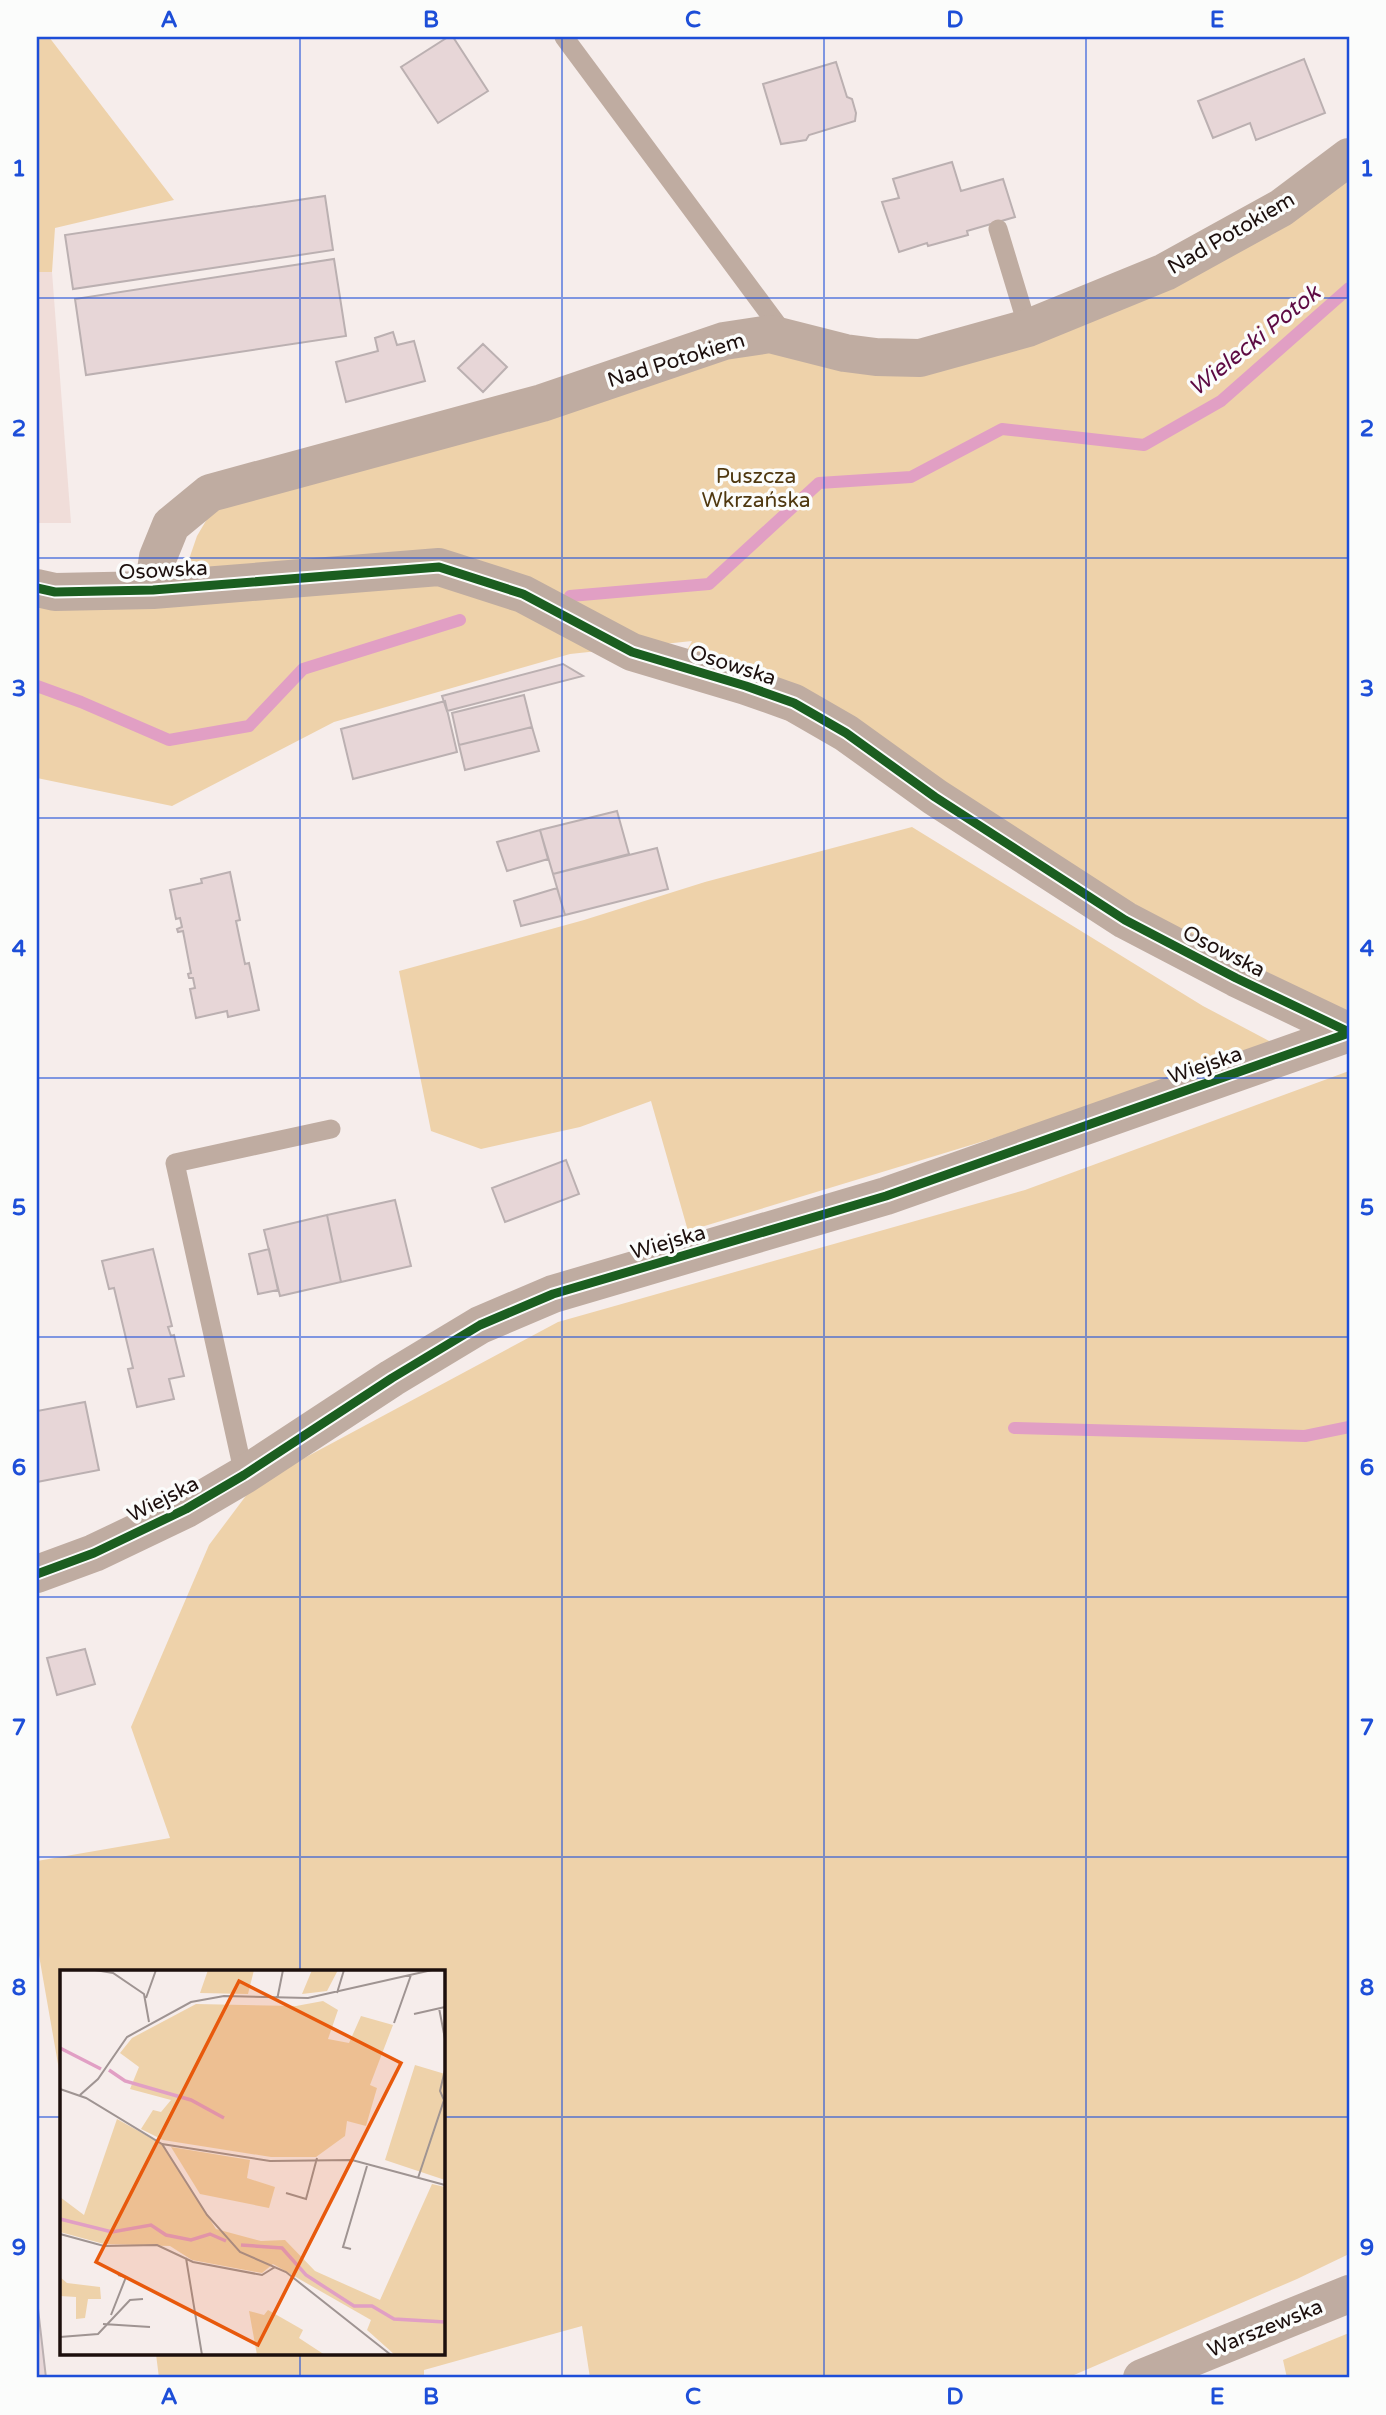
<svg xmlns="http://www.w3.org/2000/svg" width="1386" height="2415" font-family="'Varela Round',sans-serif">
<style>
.built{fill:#f0ddd9}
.green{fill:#eed2aa}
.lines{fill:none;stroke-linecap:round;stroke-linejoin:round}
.stream{stroke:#e19fc4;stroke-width:12}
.building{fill:#e7d6d7;stroke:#bbb0b1;stroke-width:2}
.service{stroke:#bfaca1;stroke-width:19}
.minor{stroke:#bfaca1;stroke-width:38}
.cycleway-casing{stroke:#fbfcfb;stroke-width:13}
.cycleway{stroke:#1b5e20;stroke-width:9}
.grid{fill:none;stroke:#1d4ed8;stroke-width:2;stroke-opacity:0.55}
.labels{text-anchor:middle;stroke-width:7;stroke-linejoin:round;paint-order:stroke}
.street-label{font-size:21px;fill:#1c0f0d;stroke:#fbfcfb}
.park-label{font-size:21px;fill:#4f3810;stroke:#fbfcfb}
.water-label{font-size:23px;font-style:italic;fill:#5d0a43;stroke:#fbfcfb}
.inset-river{fill:none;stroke:#e19fc4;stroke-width:3.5}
.inset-road{fill:none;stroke:#9f9492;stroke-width:2}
.view{fill:#e8590c;fill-opacity:0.15;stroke:#e8590c;stroke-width:3.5}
.inset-edge{fill:none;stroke:#1c0f0d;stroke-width:3.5}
.neatline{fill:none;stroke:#1d4ed8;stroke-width:2.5}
.grid-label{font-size:23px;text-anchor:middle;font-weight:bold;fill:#1d4ed8}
</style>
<rect width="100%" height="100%" fill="#f6edeb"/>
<!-- built -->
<path class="built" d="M37,272H52L71,523H37Z"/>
<!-- green -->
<path class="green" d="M37,37H49L174,200L55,228L52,272H37Z
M1349,173V1032L935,797L679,665L692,641L570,654L334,722L172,806L37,778V599L175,600L197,536L217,502L742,350L935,367Z
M912,827L1203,1006L1275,1044L1126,1098L688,1231L651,1101L580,1127L481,1149L431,1131L399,971L584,920L705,882Z
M1349,1071V2254L1297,2279L1067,2378H590L582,2326L424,2370V2378H159L156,2354H443V1972H61V2081L37,1944V1861L170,1838L131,1727L209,1545L254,1485L558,1322L1025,1190Z
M1349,2333V2378H1287L1283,2360Z"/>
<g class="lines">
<!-- stream -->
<path class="stream" d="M570,596L709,584L819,483L911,477L1002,429L1144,445L1221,401L1349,288
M37,686L81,702L169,740L249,726L303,669L460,620
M1014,1428L1305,1436L1349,1427"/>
</g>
<!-- building -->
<path class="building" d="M448,37H453L488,91L438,123L401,67Z
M1304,59L1325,113L1256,140L1250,123L1213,138L1198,101Z
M836,62L847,97L852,99L856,113L855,121L809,135L806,140L781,144L763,84Z
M952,162L961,191L1003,179L1015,217L967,231L968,235L928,246L927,243L899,252L882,202L899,198L893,179Z
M325,196L333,250L73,289L65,235Z
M334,259L346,336L86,375L75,299Z
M393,332L397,345L414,341L425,381L346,402L336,362L378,351L375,338Z
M483,344L507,367L483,392L458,368Z
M563,664L583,676L447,711L442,696Z
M524,695L532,727L459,745L452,713Z
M445,701L457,752L353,779L341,729Z
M532,727L539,751L465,770L459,745Z
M617,811L629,854L553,874L540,830Z
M540,830L548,859L507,871L497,842Z
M657,848L668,889L565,915L553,874Z
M230,872L240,920L236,921L245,964L249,963L259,1010L228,1017L227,1011L196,1018L190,989L195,988L193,978H189L188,974L191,973L183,931L178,932L177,929L182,927L180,918L176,919L170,890L202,883L201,879Z
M557,888L565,915L521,926L514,901Z
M566,1160L579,1194L505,1222L492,1188Z
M395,1200L411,1266L341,1282L327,1215Z
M327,1215L341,1282L280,1296L264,1230Z
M153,1249L172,1326L168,1327L171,1336L174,1335L184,1376L169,1379L174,1399L137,1407L128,1369L133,1368L114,1288L109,1289L102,1261Z
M269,1249L278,1290L258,1294L249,1254Z
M85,1402L99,1470L37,1482V1411Z
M85,1649L95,1684L57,1695L47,1658Z
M37,2300L46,2378H37Z"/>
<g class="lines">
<!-- service -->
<path class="service" d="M564,37L785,335
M998,229L1028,328
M244,1475L175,1163L331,1129"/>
<!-- minor -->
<path class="minor" d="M37,588L55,592L153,590L439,567L523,594L632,652L746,686L794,703L846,733L935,797L1125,920L1236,978L1349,1032
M153,590L158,557L171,525L210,493L542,403L724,341L770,334L845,353L876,357L920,358L1028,328L1165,272L1281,208L1349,157
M37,1574L94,1553L186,1509L244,1475L392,1378L480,1325L553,1294L886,1196L1349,1033
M1142,2378L1349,2294"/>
<defs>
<path id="cycleway" d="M37,588L55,592L153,590L439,567L523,594L632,652L746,686L794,703L846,733L935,797L1125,920L1236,978L1349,1032
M37,1574L94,1553L186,1509L244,1475L392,1378L480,1325L553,1294L886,1196L1349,1033"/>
</defs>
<!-- cycleway casing -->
<use href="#cycleway" class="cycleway-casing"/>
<!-- cycleway -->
<use href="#cycleway" class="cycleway"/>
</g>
<!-- grid -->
<path class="grid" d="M300,37V1972M562,37V2378M824,37V2378M1086,37V2378M37,298H1349M37,558H1349M37,818H1349M37,1078H1349M37,1337H1349M37,1597H1349M37,1857H1349M37,2117H61M443,2117H1349M300,2354V2378"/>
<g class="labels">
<!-- street labels -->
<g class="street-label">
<text transform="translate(1231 233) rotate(-30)" y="7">Nad Potokiem</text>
<text transform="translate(676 360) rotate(-17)" y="7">Nad Potokiem</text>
<text transform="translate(163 570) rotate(-3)" y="7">Osowska</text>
<text transform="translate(733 665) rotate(18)" y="7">Osowska</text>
<text transform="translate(1224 951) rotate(27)" y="7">Osowska</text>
<text transform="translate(1205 1065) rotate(-19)" y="7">Wiejska</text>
<text transform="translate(668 1242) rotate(-16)" y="7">Wiejska</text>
<text transform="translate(163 1499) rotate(-27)" y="7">Wiejska</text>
<text transform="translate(1265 2328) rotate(-22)" y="7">Warszewska</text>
</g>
<!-- park labels -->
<g class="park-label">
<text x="756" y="483">Puszcza<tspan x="756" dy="24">Wkrzańska</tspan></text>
</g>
<!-- water labels -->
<g class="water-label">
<text transform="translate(1254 340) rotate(-39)" y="8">Wielecki Potok</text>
</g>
</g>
<!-- overview -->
<g transform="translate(60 1970)">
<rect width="385" height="385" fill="#f6edeb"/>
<path d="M148,0H194L188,24L140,23ZM252,0H278L267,21L242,24ZM263,31L278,40L268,69L289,73L301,46L333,55L310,115L317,118L306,156L287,151L285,166L256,187H211L103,170L81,159L93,140L101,142L111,130L70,119L79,97L60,83L72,68L136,34L236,36ZM355,95L385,104V210L325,190ZM57,149L102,174L156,259L201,271L225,270L255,301L320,330L372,214L385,217V385H335L307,360L311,350L213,294L202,303L132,290L110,276L44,274L0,262V227L24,245ZM111,177L190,190L187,208L215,217L209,238L140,224ZM0,307L7,313L40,317L41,329H28L25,348L16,349V327L0,326ZM208,340L243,360L239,368L265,385H197L189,341L204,345Z" fill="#eed2aa"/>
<path class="inset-river" d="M0,78L41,99M49,100L65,111L131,130L164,148M0,249L52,262L91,255L106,265L131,270L150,264L166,271M181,275L222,278L246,305L294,336H312L334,349L385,352"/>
<path class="inset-road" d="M35,0L53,3L84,24L89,52M277,23L284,0M86,28L96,0M217,30L223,0M379,38L385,69M354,44L385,37M334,53L351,5M0,119L26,128L102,174L210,191L292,190L385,215M20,125L38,109L67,67L131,32L164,26L248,28L372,0M102,174L147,245L180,282L226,302L331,385M358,208L384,130L380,121L385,100M226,223L246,229L257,188M0,264L44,276L97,275L133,292L202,305L215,297M291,279L283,277L307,196M126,288L142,385M51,345L66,307L58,305M43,354L90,357M0,367L38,364L70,330L83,329"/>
<path class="view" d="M179,11L341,93L198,375L36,292Z"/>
<rect width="385" height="385" class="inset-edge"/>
</g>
<!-- border -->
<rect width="1386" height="2415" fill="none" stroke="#fbfcfb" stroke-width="77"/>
<rect x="38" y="38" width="1310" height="2338" class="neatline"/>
<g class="grid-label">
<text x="169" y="27">A</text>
<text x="431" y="27">B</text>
<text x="693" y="27">C</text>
<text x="955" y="27">D</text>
<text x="1217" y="27">E</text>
<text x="19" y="176">1</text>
<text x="1367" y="176">1</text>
<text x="19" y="436">2</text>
<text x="1367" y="436">2</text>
<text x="19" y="696">3</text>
<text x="1367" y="696">3</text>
<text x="19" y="956">4</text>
<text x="1367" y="956">4</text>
<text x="19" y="1215">5</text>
<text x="1367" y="1215">5</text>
<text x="19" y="1475">6</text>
<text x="1367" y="1475">6</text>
<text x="19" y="1735">7</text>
<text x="1367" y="1735">7</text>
<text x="19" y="1995">8</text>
<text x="1367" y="1995">8</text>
<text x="19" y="2255">9</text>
<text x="1367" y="2255">9</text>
<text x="169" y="2404">A</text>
<text x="431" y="2404">B</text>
<text x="693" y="2404">C</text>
<text x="955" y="2404">D</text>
<text x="1217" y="2404">E</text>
</g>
</svg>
